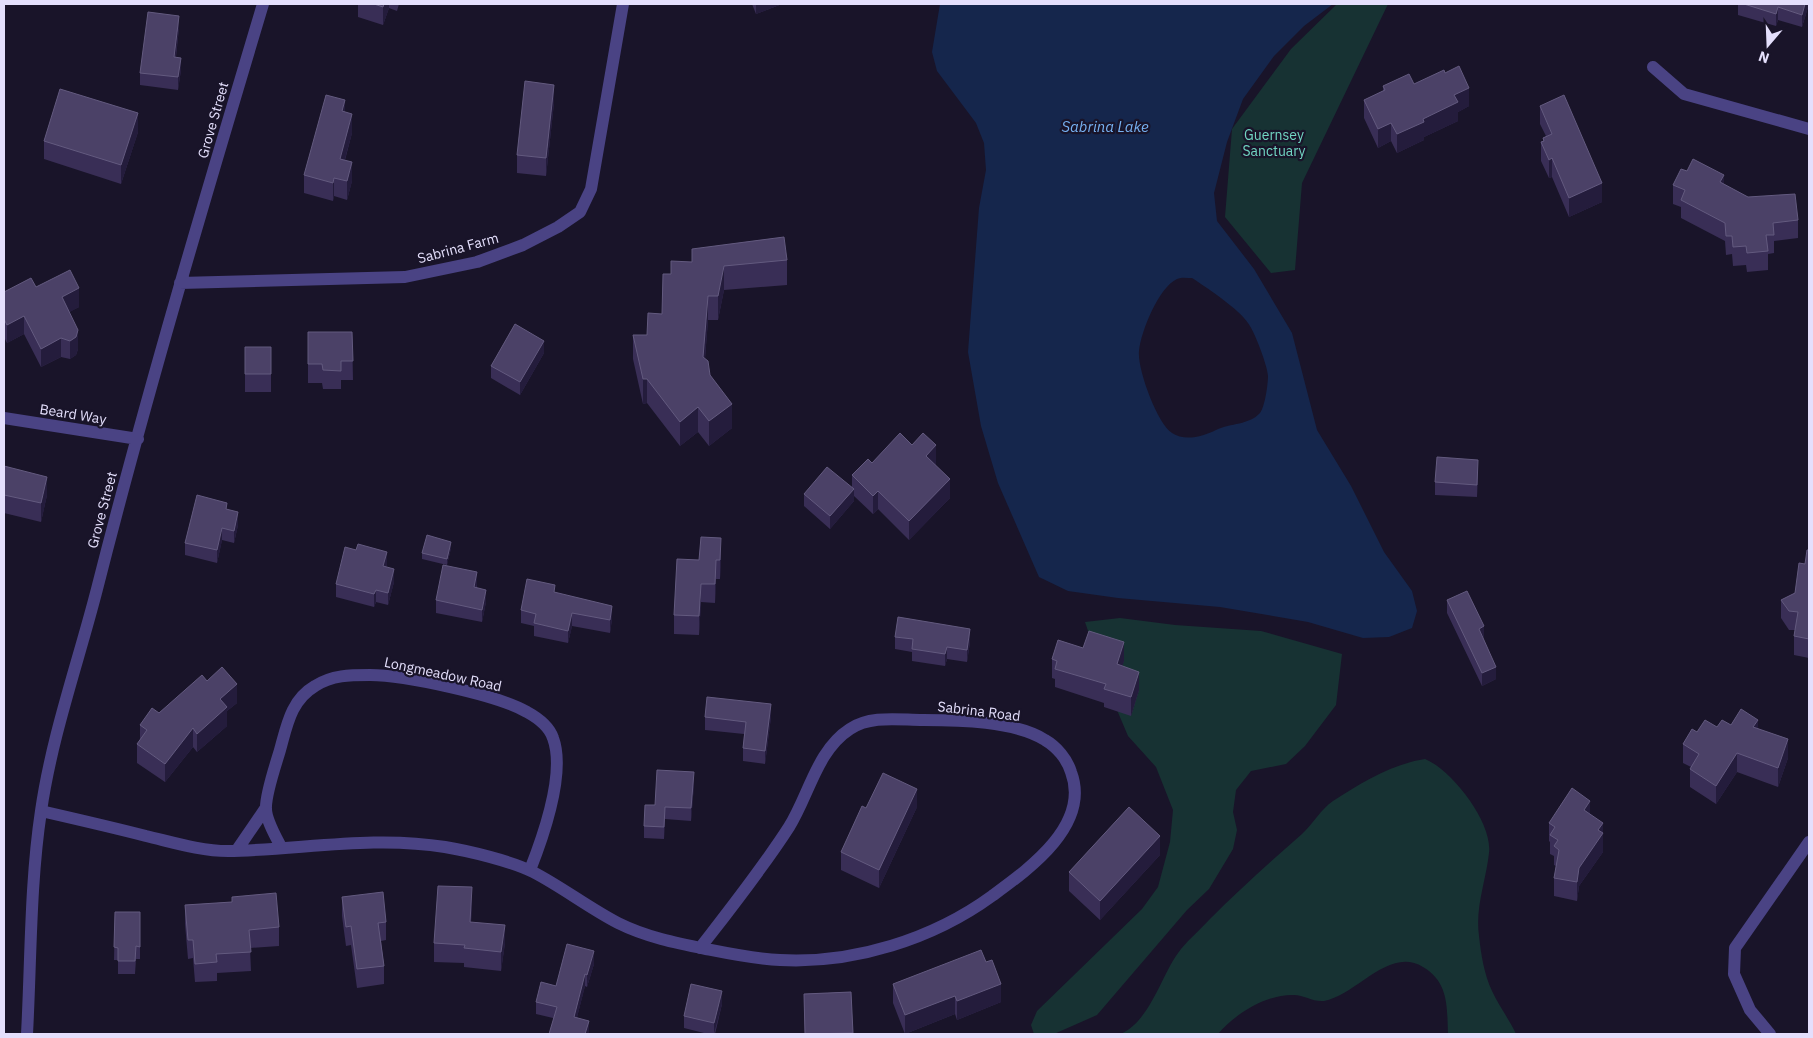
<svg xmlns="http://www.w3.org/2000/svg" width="1813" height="1038" font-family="'IBM Plex Sans',sans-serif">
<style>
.green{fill:#173233}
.water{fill:#15264c;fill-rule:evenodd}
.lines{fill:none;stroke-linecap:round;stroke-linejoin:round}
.minor{stroke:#4a4384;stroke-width:12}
.wall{fill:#392e56}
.shaded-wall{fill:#241c3c}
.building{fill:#4b4167;stroke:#635a7f}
.labels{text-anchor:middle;stroke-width:4.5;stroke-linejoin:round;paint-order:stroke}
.street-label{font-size:14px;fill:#e4dffc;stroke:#191429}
.park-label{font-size:14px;fill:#71d6c3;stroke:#191429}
.water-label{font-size:15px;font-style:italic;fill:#77b1f2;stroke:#191429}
</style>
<rect width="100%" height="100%" fill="#191429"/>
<!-- green -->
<path class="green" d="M1337,4H1388L1302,183L1295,270L1271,273L1225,217L1232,129L1291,49Z
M1120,618L1175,625L1261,631L1342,654L1336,705L1305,746L1286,764L1251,771L1236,790L1233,812L1237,830L1233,849L1209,889L1187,910L1097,1015L1054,1034H1034L1031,1025L1037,1011L1142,909L1158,887L1170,842L1173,810L1156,767L1128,736L1106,684L1085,622Z
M1425,759C1452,770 1493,823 1489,853C1486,881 1475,907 1479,936C1481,954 1484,974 1492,991C1499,1006 1509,1019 1516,1034H1448C1447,1008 1449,982 1423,967C1389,946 1357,995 1324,1001C1313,1002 1304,995 1294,995C1266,994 1235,1014 1218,1034H1121C1152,1019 1161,974 1181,949C1190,938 1201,929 1210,919C1240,889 1270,862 1302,834C1313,824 1321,809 1333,801C1361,783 1392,764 1425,759Z"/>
<!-- water -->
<path class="water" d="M940,4H1333L1304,26L1274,56L1243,99L1227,142L1214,193L1217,221L1254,269L1292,333L1317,430L1351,486L1384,552L1412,591L1417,611L1412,628L1389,637L1363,638L1308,622L1220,607L1118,598L1068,591L1039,577L998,483L981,426L968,352L979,208L986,170L984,143L976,123L937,71L932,52ZM1192,278C1206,287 1240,310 1248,323C1254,330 1268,367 1268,376C1268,384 1265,407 1260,413C1249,425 1231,423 1216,430C1204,436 1185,442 1172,433C1157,423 1137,368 1139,351C1141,331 1159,287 1177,279C1181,277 1187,278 1192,278Z"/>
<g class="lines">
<!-- minor -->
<path class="minor" d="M1653,67L1684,94L1809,129
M180,283L405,277L477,262L523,245L558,227L580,212L591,189L623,4
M4,418L138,439
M41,811C76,819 111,827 146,836C172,842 201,851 228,851C300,850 373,835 445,847C469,851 511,861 533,872C562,887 589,908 618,923C646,937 676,943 706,949C731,954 755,959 780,960C854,964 933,939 992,896C1029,869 1091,825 1071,772C1067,759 1057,747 1045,740C1015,721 958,720 923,720C899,720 871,715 850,729C817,750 809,795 789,827C762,869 731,908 700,948
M281,847C276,837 266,820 266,809C265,795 276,764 280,750C287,725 291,700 315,686C332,675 350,675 370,675C404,675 498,695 527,712C538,718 549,726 553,738C566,773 543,837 530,870
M237,850L265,809
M27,1034C31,960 30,884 41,811C52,735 78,663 97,589C147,392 205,198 263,4
M1770,1034L1750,1010L1734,974L1735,948L1809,842"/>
</g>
<!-- wall -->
<path class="wall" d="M358,4H399L397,11L389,8L383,25L358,17Z
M752,4H782L756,14Z
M1738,4H1809L1802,27L1778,20L1776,26L1738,15Z
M179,28L176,57L181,70L178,90L140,85V73Z
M1445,73L1469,106L1458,112V121L1424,137V140L1397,153L1391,141L1378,148L1364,118V100L1383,91V86L1414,84Z
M554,103L546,176L517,173V155Z
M1540,106L1602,202L1569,217L1552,177L1549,178L1541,161V142H1543V138L1546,136L1540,124Z
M345,112L352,133L345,160L352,181L347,200L334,196L333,201L304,193V175Z
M138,132L121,184L44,159V141Z
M1687,171L1724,185L1748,197L1798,220V238L1774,241V253L1768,254V270L1747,272L1746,265L1733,266L1732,254L1726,255L1725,241L1681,218V207L1673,204V185Z
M787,260V285L724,290L718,320H708L705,359L710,375L732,428L709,446L698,432L680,446L647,403L643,404L633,359V335H647L662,314L671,274L692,262Z
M36,287L79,307L69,312L78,349L76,355L70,359L61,357L41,367L24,334L7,343L4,337V292Z
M308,332H352L353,380H341V389H323L322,383H308Z
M245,347H271V392H245Z
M544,353L520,395L491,378V366Z
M912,445L936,464L935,465L950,498L909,540L878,509L873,514L854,496V501L830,529L804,506V494L852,487V475L872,463Z
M4,466L47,495L41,522L4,513Z
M1478,472L1477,497L1435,495V482Z
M227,510L238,525L234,543L222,540L217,563L185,555V543Z
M451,548L447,565L422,559V553Z
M1809,550V658L1794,655V636L1795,630H1789L1781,618V600L1795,593Z
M721,556L720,579H716L715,603L701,602L699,635L674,634V615L699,560Z
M387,564L386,567L394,582L388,605L376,602L374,607L336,597V584Z
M477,584V588L486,602L482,622L436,613V600Z
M555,593L612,619L610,633L572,626L568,643L534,636V626L521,623V610Z
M1447,600L1496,679L1482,686L1447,613Z
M895,637L970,642L967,662L947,659L945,666L912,661V652L895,649Z
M1052,659L1124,661L1122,666L1139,690L1131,716L1104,707V703L1055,687V679L1052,678Z
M207,681L237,703L227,711V726L197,752L193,747L165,782L137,763V744L140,740V725Z
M705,717H771L765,764L743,761V748L744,734L705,730Z
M1731,725L1758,728L1788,758L1778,787L1737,772L1716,804L1690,787V769L1691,767L1683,763V744L1697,732L1717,727Z
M694,785L691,821L665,819L664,839L644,838V826L655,805Z
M917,807L879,888L841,870V852Z
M1590,815L1603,823V852L1579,886L1577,901L1554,896V878L1556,866L1554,865V856L1550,854V842L1549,841V823Z
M1160,855L1100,920L1069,891V872Z
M232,897L279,927V946L250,948L251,971L217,973V981L195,982L193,958L188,959L185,924V905L232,902Z
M342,897L386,922V940L381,941L384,966V984L357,988L351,945L346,946L342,916Z
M472,906L471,922L505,943L501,971L464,967V963L434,962V943Z
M115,912H140V959H136L135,974H118V960H114Z
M594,964L587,987L585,986L577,1017L589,1033L553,1018L536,1014V1002L556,986Z
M893,984L1001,1002L957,1020L955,1014L905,1034L893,1003Z
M851,992L853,1034H805L804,994Z
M722,1004L715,1034H708L684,1028V1016Z"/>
<!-- shaded-wall -->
<path class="shaded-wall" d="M384,4H389V8L383,25V7Z
M756,4H782L756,14Z
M1805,4H1809L1802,27V15Z
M1778,7V20L1776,26V14Z
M179,16V28L174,69V57Z
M181,58V70L178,90V77Z
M554,85V103L546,176V158Z
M1469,88V106L1458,112V121L1424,137V140L1397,153V134L1423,119L1454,95Z
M345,100V119L342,111Z
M138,113V132L121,184V165Z
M352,114V133L340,177V159Z
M1391,123V141L1378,148V129Z
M1552,158V177L1549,178V160Z
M352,162V181L347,200V181Z
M1724,175V193L1720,182Z
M334,178V196L333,201V183Z
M1602,183V202L1569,217V198Z
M724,266V290L718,320V296Z
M79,288V307L62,316V297Z
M708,296V320L703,381V357Z
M24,316V334L7,343V325Z
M78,330V349L76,355L70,359V341Z
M61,338V357L41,367V349Z
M544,341V353L520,395V382Z
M643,379H647V403L643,404Z
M732,404V428L709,446V421Z
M698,407V432L680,446V422Z
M936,445V464L926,475V456Z
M1478,460V472L1477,497V485Z
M47,477V495L41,522V503Z
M950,479V498L909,540V521Z
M854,489V501L830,529V516Z
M878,491V509L873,514V496Z
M238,512V525L234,543V531Z
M222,528V540L217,563V550Z
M721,538V556L720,579V560Z
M451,542V548L447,565V559Z
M387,552V564L383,579V566Z
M716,560V579L715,603V584Z
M394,569V582L388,605V593Z
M477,572V584L474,600V587Z
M701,584V602L699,635V616Z
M376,590V602L374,607V594Z
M486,590V602L482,622V610Z
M612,606V619L610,633V620Z
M572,613V626L568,643V631Z
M1484,626V639L1479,629Z
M970,629V642L967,662V650Z
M1124,642V661L1117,683V664Z
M947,647V659L945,666V654Z
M1496,667V679L1482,686V673Z
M1139,672V690L1131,716V697Z
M237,684V703L227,711V726L197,752V734L220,699Z
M771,704V717L765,764V751Z
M1758,720V738L1753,727Z
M193,728V747L165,782V764Z
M1788,739V758L1778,787V768Z
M1737,753V772L1716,804V786Z
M694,772V785L691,821V808Z
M917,789V807L879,888V870Z
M1590,801V819L1584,810Z
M665,807V819L664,839V827Z
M1603,823V852L1579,886L1577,901V882L1579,868L1598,830Z
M1160,836V855L1100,920V901Z
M472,887V906L470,940V922Z
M505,925V943L501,971V952Z
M594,951V964L587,987V975Z
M585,974V986L574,1029V1017Z
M1001,984V1002L957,1020V1001Z
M722,991V1004L714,1034V1023Z
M955,996V1014L905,1034V1015Z
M589,1021V1034H585Z"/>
<!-- building -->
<path class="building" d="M374,4H384L383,7Z
M1744,4H1805L1802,15L1778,7L1776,14Z
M148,12L179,16L174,57L181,58L178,77L140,73Z
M1459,66L1469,88L1454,95L1458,102L1423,119L1424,122L1397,134L1391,123L1378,129L1364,100L1385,90L1383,86L1409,74L1414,84L1444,70L1445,73Z
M525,81L554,85L546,158L517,155Z
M60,89L138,113L121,165L44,141Z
M326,95L345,100L342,111L352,114L340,159L352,162L347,181L334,178L333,183L304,175Z
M1564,95L1602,183L1569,198L1552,158L1549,160L1541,142L1544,141L1543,138L1552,134L1540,106Z
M1693,159L1724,175L1720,182L1748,197L1795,194L1798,220L1773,223L1774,235H1766L1768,251L1747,253L1746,246L1733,247L1732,236H1726L1725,223L1681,200L1685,190L1673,185L1681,169L1687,171Z
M784,237L787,260L724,266L718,296H708L703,357L708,361L710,375L732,404L709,421L698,407L680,422L647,379H643L633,335H647L648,313L662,314L663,274H671V261L692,262V249Z
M70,270L79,288L62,297L78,330L76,337L70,341L61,338L41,349L24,316L7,325L4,319V292L31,278L36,287Z
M515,324L544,341L520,382L491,366Z
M308,332H352L353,361H341V371L323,370L322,364H308Z
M245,347H271V374H245Z
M900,433L912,445L923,433L936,445L926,456L950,479L909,521L878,491L873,496L852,475L868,459L872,463Z
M1437,457L1478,460L1477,485L1435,482Z
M4,466L47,477L41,503L4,495Z
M827,467L854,489L830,516L804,494Z
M197,495L227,503L226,509L238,512L234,531L222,528L217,550L185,543Z
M427,535L451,542L447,559L422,553Z
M701,537L721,538L720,560H716L715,584H701L699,616L674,615L677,559L699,560Z
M358,544L387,552L383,566L394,569L388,593L376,590L374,594L336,584L345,547L356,550Z
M1807,550H1809V639L1794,636L1798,612L1789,611L1781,600L1795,593L1799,563L1805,564Z
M443,565L477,572L474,587L486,590L482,610L436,600Z
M527,579L555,585L554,592L612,606L610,620L572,613L568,631L534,623L536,614L521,610Z
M1467,591L1484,626L1479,629L1496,667L1482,673L1447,600Z
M898,617L970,629L967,650L947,647L945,654L912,649L913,639L895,637Z
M1089,631L1124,642L1117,664L1139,672L1131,697L1104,689L1106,684L1055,669L1057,661L1052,659L1058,640L1083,648Z
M222,667L237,684L220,699L227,707L197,734L193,728L165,764L137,744L147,730L140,725L152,708L159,713L202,675L207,681Z
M707,697L771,704L765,751L743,748L746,722L705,717Z
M1741,709L1758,720L1753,727L1788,739L1778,768L1737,753L1716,786L1690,769L1699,754L1683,744L1692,729L1697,732L1705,720L1717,727L1722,720L1731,725Z
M657,770L694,772L691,808L665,807L664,827L644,826L645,805H655Z
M883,773L917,789L879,870L841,852L862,806L866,808Z
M1572,788L1590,801L1584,810L1603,823L1598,830L1603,833L1579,868L1577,882L1554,878L1559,850L1554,846L1558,840L1550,835L1555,827L1549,823Z
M1129,807L1160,836L1100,901L1069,872Z
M438,886L472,887L470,922L505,925L501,952L464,948L465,945L434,943Z
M383,892L386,922L378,923L384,966L357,969L351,926L346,927L342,897Z
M276,893L279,927L249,930L251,952L216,954L217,962L195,964L193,940H188L185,905L232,902V897Z
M115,912H140V947L136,946L135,961H118V948L114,947Z
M567,944L594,951L587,975L585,974L574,1017L589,1021L585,1034H549L557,1007L536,1002L541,982L556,986Z
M981,950L986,962L992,960L1001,984L957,1001L955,996L905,1015L893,984Z
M691,984L722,991L714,1023L684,1016Z
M851,992L853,1033L805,1034L804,994Z"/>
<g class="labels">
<!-- street labels -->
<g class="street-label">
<text transform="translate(213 120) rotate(-74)" y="5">Grove Street</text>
<text transform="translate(458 248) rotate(-15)" y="5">Sabrina Farm</text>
<text transform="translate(73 414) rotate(9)" y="5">Beard Way</text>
<text transform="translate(102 510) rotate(-75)" y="5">Grove Street</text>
<text transform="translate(443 674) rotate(12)" y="5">Longmeadow Road</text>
<text transform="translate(979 711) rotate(7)" y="5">Sabrina Road</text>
</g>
<!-- park labels -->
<g class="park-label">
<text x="1274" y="140">Guernsey<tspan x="1274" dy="16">Sanctuary</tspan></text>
</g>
<!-- water labels -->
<g class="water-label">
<text x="1105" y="132">Sabrina Lake</text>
</g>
</g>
<!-- border -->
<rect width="1813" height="1038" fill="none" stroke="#e4dffc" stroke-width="10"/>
<!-- north arrow -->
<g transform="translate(1768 45) rotate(199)" stroke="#191429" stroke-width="4" paint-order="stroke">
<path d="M0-4L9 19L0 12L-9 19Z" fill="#e4dffc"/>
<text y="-8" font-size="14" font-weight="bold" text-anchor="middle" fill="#e4dffc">N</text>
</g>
</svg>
